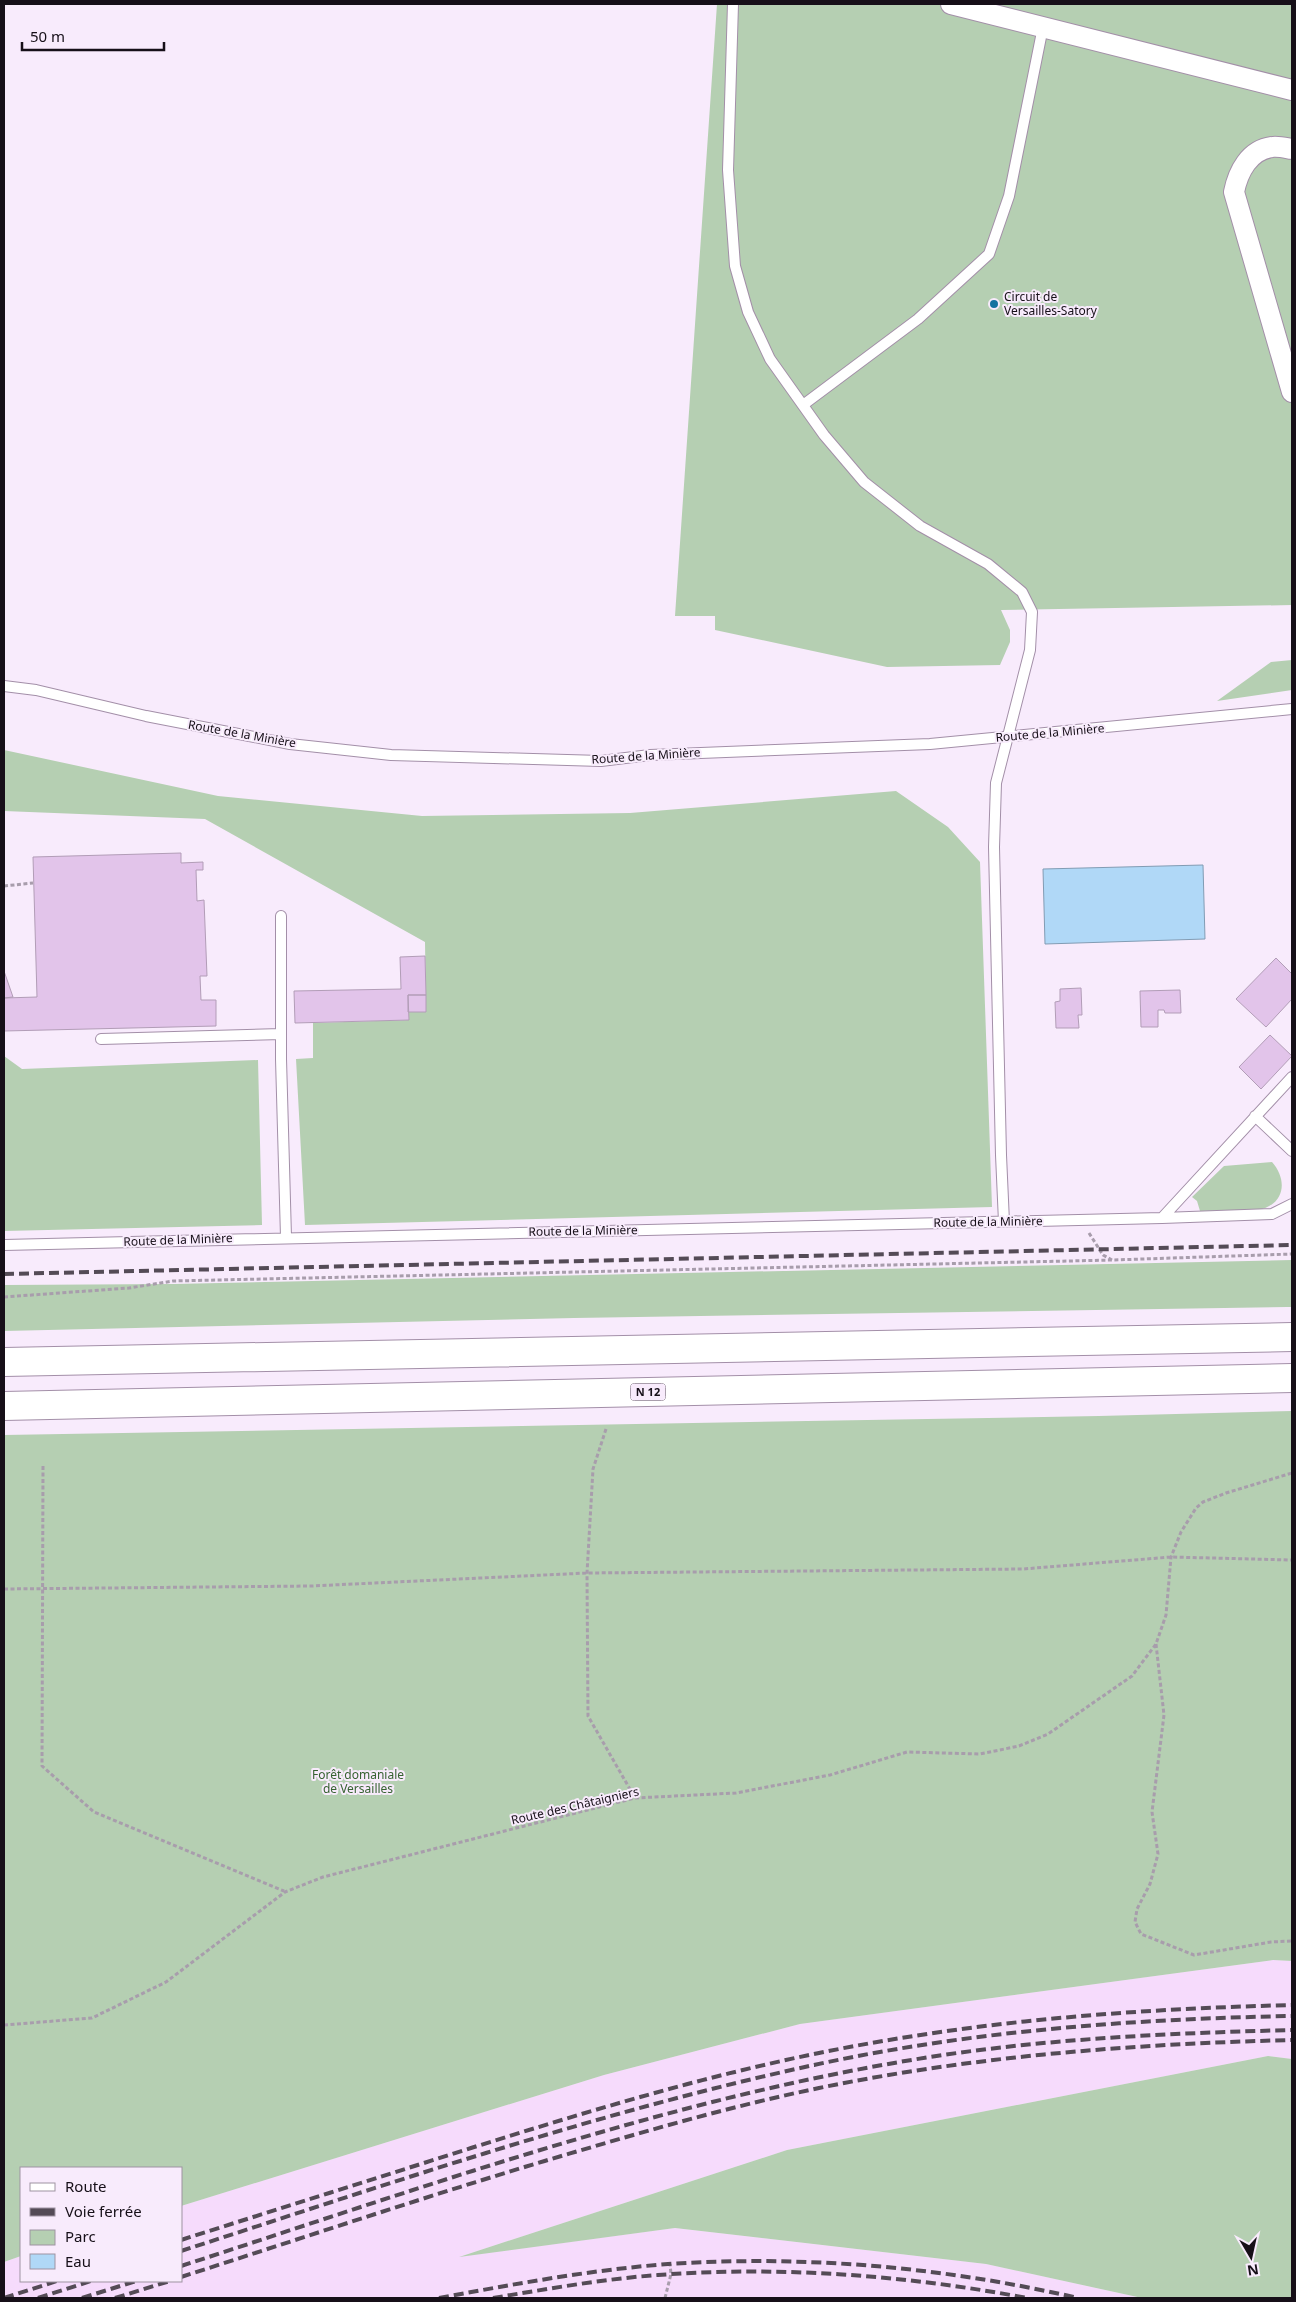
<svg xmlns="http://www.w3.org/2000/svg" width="1296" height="2302" font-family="'Noto Sans',sans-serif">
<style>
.built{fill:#f6dbfc}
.green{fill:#b5cfb2}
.water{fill:#b0d8f7;stroke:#829cb4}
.building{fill:#e2c4ea;stroke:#b29db7}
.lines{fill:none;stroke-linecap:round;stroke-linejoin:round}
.lane-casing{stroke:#a38fa8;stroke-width:12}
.street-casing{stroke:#a38fa8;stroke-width:22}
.highway-casing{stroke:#a38fa8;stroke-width:30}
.path{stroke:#a89dac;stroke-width:3;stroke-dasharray:4 2.5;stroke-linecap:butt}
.lane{stroke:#fff;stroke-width:10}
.street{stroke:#fff;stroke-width:20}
.highway{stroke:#fff;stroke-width:28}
.rail{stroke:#544b56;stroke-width:4;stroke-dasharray:10 5;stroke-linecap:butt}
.poi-dot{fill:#1572a0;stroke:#f8ebfc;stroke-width:2}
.labels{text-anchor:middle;stroke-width:4;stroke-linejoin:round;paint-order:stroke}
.shield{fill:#f8ebfc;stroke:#5a515c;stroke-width:1}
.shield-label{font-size:11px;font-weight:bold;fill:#160f18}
.poi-label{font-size:12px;fill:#160f18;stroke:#f8ebfc;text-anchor:start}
.street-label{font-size:12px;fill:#160f18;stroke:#f8ebfc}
.park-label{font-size:12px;fill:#366231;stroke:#f8ebfc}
</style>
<rect width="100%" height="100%" fill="#f8ebfc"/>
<!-- built -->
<path class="built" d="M1273,1960L1292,1961V2059L1268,2056L787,2150L462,2256L675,2228L986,2264L1142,2298H4V2262L21,2256V2281H181V2206L604,2075L800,2024Z"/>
<!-- green -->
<path class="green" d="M717,4H1292V605L1001,610L1010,630V642L1000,665L887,667L715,630V616H675Z
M1292,660V690L1217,701L1271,662Z
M4,750L218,796L422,816L630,813L896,791L948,827L980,862L992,1207L305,1225L296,1059L313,1058V1023L408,1020V1012H426L425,942L205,819L4,811Z
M4,1056L22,1069L258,1060L262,1225L4,1231Z
M1272,1162C1288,1180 1285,1205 1258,1210L1200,1211L1197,1201L1192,1197L1224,1166Z
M1292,1260V1307H1287L574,1318L4,1331V1285L174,1284Z
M1292,1411V1961L1273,1960L800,2024L604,2075L181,2206V2168H21V2256L4,2262V1435L1099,1416Z
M1268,2056L1292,2059V2298H1142L986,2264L675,2228L459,2257L787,2150Z"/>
<!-- water -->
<path class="water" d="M1203,865L1205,939L1045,944L1043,869Z"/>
<!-- building -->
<path class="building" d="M181,853V863L203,862V870H196L197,901L204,900L207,976H200L201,1000H216V1026L4,1031V998L37,997L33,857Z
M425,956L426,995H408L409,1020L295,1023L294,991L401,989L400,957Z
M1276,958L1292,974V999L1266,1027L1236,999Z
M4,971L13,997L4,998Z
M1081,988L1082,1015H1078L1079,1028H1056L1055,1002L1060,1001V989Z
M1180,990L1181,1013H1165L1164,1010H1158V1027H1141L1140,991Z
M408,995H426V1012H408Z
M1270,1035L1292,1056L1261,1089L1239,1067Z"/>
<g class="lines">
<defs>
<path id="lane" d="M733,4L728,170L735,266L748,312L770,359L824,435L864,482L920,526L988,564L1022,592L1032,612L1030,650L996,783L994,847L1001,1155L1004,1222
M803,405L918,319L989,254L1009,196L1043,27
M4,686L36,690L146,716L290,744L391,755L601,761L650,755L930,744L1292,709
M281,916V1059L286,1237
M101,1039L281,1034
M1255,1116L1292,1151
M1162,1218L1292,1077
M4,1245L1162,1218L1272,1214L1292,1204"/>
<path id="street" d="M951,4L1292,90
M1292,149C1286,148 1278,146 1272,147C1249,150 1238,172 1234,192L1292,392"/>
<path id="highway" d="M4,1362L1292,1337
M4,1406L1292,1378"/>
</defs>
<!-- lane casing -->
<use href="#lane" class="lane-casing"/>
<!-- street casing -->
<use href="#street" class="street-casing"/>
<!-- highway casing -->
<use href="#highway" class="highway-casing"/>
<!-- path -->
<path class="path" d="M4,886L33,883
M1089,1233L1103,1255L1112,1260
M4,1297L129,1288L173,1281L1113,1260L1292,1254
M606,1429L593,1469L587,1573L588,1716L635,1798
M43,1466L42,1766L94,1812L284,1891
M4,1589L311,1586L587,1573L1023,1569L1171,1557L1292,1560
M1156,1644L1164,1715L1152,1812L1158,1854L1150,1884L1137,1909L1135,1922L1141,1934L1194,1955L1271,1942L1292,1941
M4,2025L92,2018L166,1982L285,1892L323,1877L635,1798L736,1793L830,1775L907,1752L980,1754L1019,1746L1048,1734L1132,1676L1156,1644L1166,1615L1171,1557L1181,1532L1196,1508L1203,1502L1226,1493L1292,1473
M665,2298L671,2274L670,2264"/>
<!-- lane -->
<use href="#lane" class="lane"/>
<!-- street -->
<use href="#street" class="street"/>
<!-- highway -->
<use href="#highway" class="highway"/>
<!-- rail -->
<path class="rail" d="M4,1274L1292,1245
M181,2240C278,2209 374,2179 471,2148C586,2112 701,2077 819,2053C975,2021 1133,2009 1292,2005
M181,2251C388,2184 601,2111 814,2065C970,2031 1132,2019 1292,2016
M181,2266C431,2185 682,2094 943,2055C1059,2038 1176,2033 1292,2030
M181,2277C318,2233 454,2187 592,2147C667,2125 742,2104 819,2088C975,2056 1133,2044 1292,2040
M4,2298L57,2281
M38,2298L91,2281
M82,2298L136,2281
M115,2298L170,2281
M439,2298C515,2284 590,2270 668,2264C806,2255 943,2267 1078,2298
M493,2298C547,2289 603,2279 658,2275C782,2266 905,2275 1027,2298"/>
</g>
<!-- markers -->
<circle class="poi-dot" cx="994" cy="304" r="5"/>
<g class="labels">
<!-- shield labels -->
<rect class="shield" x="630.5" y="1383.5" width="35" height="17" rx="4"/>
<g class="shield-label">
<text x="648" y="1396">N 12</text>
</g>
<!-- poi labels -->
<g class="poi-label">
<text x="1004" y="301">Circuit de<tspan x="1004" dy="14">Versailles-Satory</tspan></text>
</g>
<!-- street labels -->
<g class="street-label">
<text transform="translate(1050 733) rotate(-5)" y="4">Route de la Minière</text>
<text transform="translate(242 734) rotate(10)" y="4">Route de la Minière</text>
<text transform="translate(646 756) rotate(-4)" y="4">Route de la Minière</text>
<text transform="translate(988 1222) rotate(-1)" y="4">Route de la Minière</text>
<text transform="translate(583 1231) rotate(-1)" y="4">Route de la Minière</text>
<text transform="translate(178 1240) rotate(-2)" y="4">Route de la Minière</text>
<text transform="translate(575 1806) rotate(-13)" y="4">Route des Châtaigniers</text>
</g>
<!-- park labels -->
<g class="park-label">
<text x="358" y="1779">Forêt domaniale<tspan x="358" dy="14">de Versailles</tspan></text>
</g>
</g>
<!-- border -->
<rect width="1296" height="2302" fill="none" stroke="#160f18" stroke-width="10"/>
<!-- legend -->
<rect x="20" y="2167" width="162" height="115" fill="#f8ebfc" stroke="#9e93a1"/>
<rect x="30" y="2183" width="25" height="8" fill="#ffffff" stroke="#9e93a1"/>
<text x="65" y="2192" font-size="15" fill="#160f18">Route</text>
<rect x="30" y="2208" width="25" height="8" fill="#544b56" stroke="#9e93a1"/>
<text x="65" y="2217" font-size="15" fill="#160f18">Voie ferrée</text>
<rect x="30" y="2230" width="25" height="15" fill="#b5cfb2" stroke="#9e93a1"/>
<text x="65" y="2242" font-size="15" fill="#160f18">Parc</text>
<rect x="30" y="2254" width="25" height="15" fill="#b0d8f7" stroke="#9e93a1"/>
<text x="65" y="2267" font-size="15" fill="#160f18">Eau</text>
<!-- north arrow -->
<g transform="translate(1251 2257) rotate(171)" stroke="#f8ebfc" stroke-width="4" paint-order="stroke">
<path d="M0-4L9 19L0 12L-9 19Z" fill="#160f18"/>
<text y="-8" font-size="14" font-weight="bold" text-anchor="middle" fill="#160f18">N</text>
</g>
<!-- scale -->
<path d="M22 42v8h142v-8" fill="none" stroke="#160f18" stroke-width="2.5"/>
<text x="30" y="42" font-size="15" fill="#160f18" stroke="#f8ebfc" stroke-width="4" paint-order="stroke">50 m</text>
</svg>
